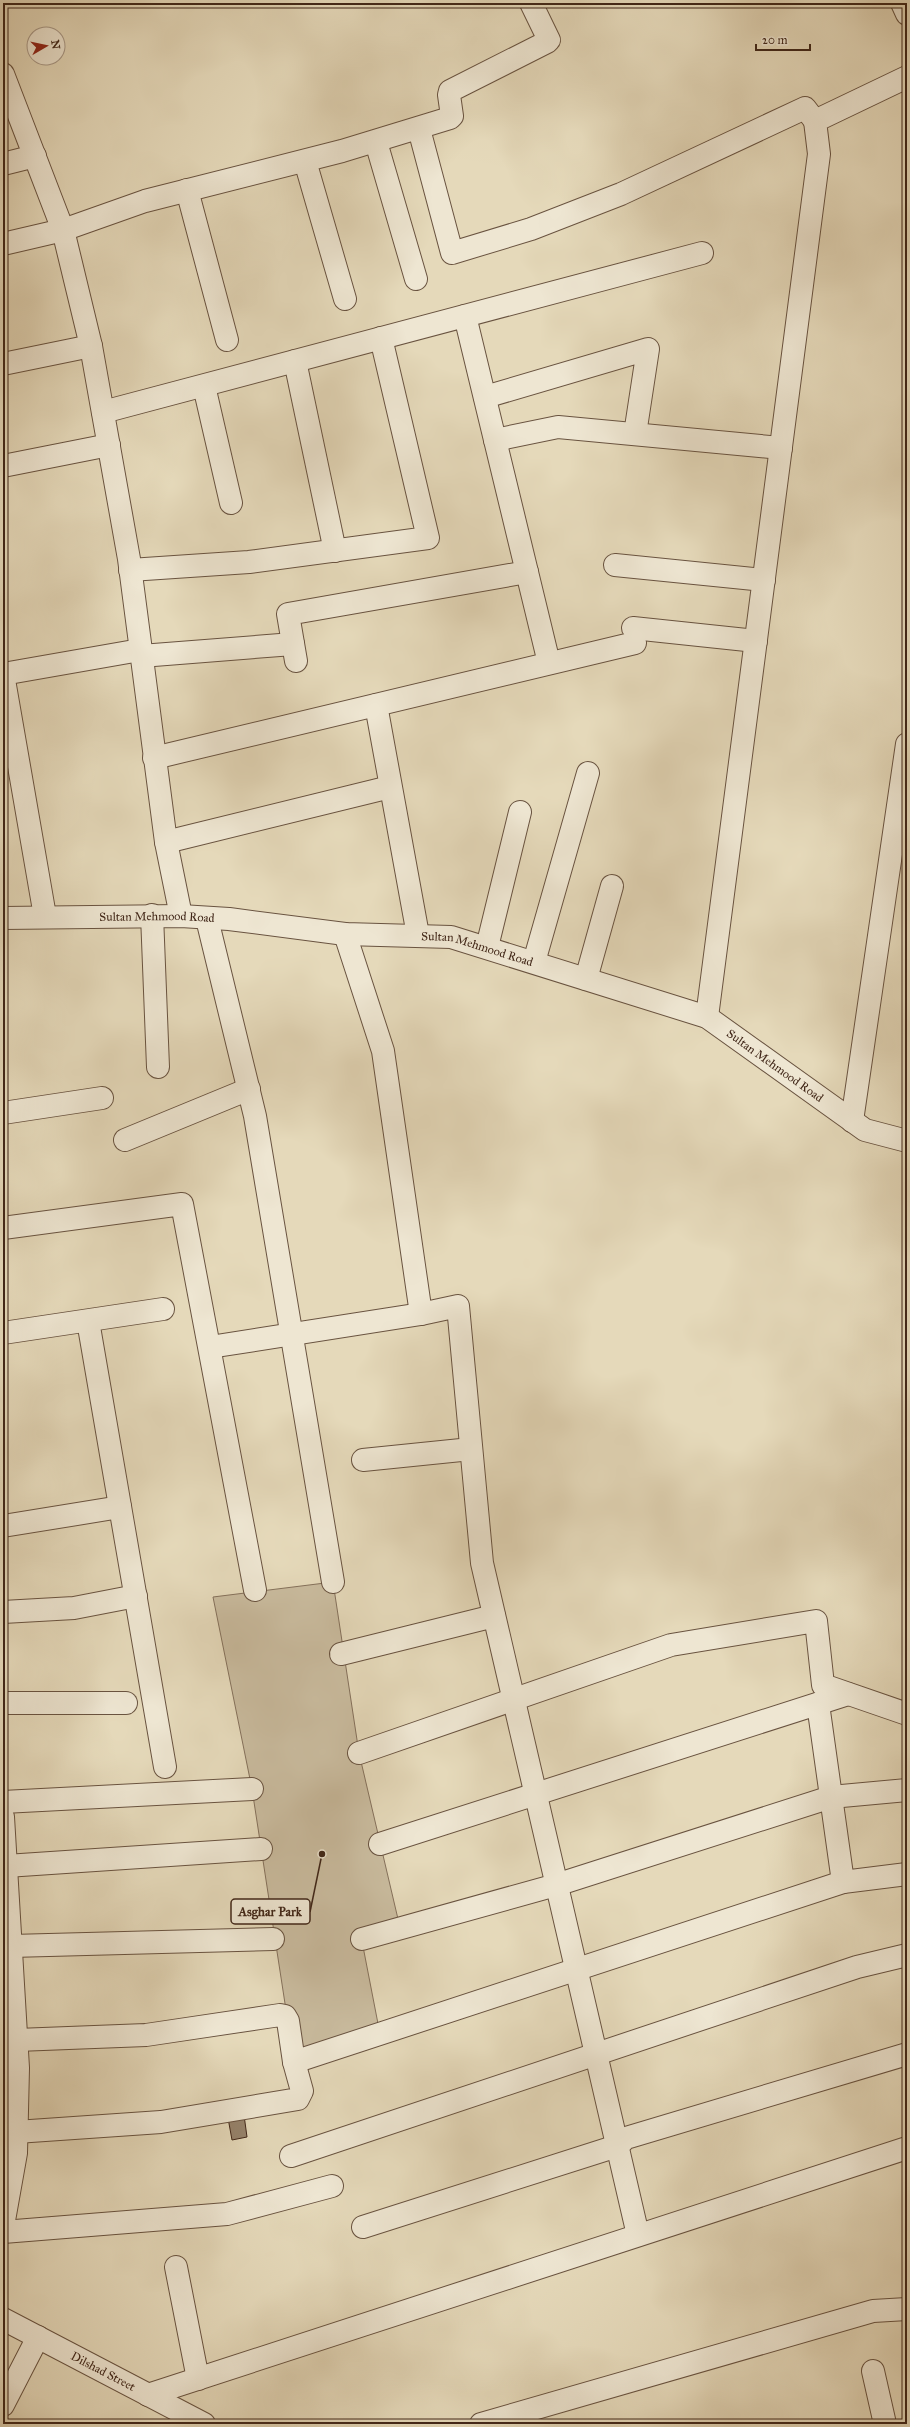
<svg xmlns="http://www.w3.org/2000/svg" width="910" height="2427" font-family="'IM FELL Great Primer',serif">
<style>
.green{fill:#c9bb9e;stroke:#84705b}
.building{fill:#96836c;stroke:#402618}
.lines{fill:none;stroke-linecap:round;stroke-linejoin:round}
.minor-casing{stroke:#695340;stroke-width:24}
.minor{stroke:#eee6d2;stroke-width:22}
.labels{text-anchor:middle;stroke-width:3;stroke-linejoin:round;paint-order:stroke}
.street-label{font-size:12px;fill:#402618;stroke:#eee6d2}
.leader{fill:none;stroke:#402618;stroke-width:1.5}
.callout-dot{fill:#402618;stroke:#eee6d2;stroke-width:1.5}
.callout{fill:#eee6d2;stroke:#402618;stroke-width:1.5}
.callout-label{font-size:13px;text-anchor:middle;font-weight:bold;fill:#402618}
</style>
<rect width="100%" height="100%" fill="#e5d9ba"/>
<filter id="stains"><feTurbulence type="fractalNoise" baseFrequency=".005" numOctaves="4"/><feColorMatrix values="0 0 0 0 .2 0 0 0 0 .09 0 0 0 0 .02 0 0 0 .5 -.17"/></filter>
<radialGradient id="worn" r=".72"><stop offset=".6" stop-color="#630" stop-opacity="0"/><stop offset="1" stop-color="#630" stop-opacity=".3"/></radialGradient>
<!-- green -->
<path class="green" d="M333,1582L359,1753L398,1919L360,1931L380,2034L294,2062L252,1789L213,1597Z"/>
<!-- building -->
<path class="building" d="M244,2115L247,2137L232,2140L228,2118Z"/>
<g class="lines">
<defs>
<g id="minor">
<path d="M902,3L907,14"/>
<path d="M3,74L63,230L91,346L129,559L166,842L181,916"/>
<path d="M419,129L452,253L531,229L621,194L805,108L815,121"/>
<path d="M376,142L416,279"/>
<path d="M305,161L345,299"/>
<path d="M3,164L35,156"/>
<path d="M187,190L227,340"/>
<path d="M3,244L63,230L145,201L342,151L450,118L452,116L449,95L450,91L547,42L549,40L531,3"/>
<path d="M465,316L549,663"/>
<path d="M295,361L335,551"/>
<path d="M3,364L91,346"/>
<path d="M204,386L231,503"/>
<path d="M485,397L648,349L635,434"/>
<path d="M103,412L702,253"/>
<path d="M495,440L558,427L781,448"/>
<path d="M3,466L109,445"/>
<path d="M615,565L764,580"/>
<path d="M130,570L249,562L428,538L381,338"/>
<path d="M633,628L756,641"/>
<path d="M141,656L293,644"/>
<path d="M296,661L288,614L527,572"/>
<path d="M3,674L45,916"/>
<path d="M3,674L140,650"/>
<path d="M376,705L418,935"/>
<path d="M154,758L635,643"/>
<path d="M166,842L390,787"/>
<path d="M152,915L158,1067"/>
<path id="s1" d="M3,918L181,916L229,919L345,934L451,937L707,1017L865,1130L907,1141"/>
<path d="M207,919L255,1116L333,1582"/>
<path d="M345,934L383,1051L421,1314L458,1306L482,1563L638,2235"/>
<path d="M487,947L520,812"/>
<path d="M534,962L588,773"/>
<path d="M586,979L612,886"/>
<path d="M707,1017L819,154L815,121L907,77"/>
<path d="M3,1113L102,1098"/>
<path d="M852,1121L907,744"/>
<path d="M125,1140L249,1089"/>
<path d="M3,1228L182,1204L255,1590"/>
<path d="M88,1321L165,1767"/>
<path d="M3,1333L163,1309"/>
<path d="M210,1347L421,1314"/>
<path d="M363,1460L471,1449"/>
<path d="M3,1526L120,1507"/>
<path d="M3,1612L74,1608L136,1596"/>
<path d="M341,1654L494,1616"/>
<path d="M3,1703H126"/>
<path d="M818,1704L843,1882L907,1874"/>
<path d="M359,1753L671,1645L816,1621L823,1685L907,1714"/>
<path d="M3,1802L252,1789"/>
<path d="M3,1817L18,2068L16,2153L3,2226"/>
<path d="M380,1844L848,1694"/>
<path d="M6,1866L261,1849"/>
<path d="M362,1939L556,1885L831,1797L907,1790"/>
<path d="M11,1946L273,1939"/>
<path d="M17,2040L146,2035L280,2015L285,2016L288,2021L294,2062L843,1882"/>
<path d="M16,2132L161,2122L298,2099L302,2091L294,2062"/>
<path d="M291,2156L857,1967L907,1955"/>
<path d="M363,2227L617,2146L626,2138L907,2054"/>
<path d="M3,2232L227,2214L332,2186"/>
<path d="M176,2267L198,2379"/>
<path id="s2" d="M3,2319L204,2424"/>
<path d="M873,2371L885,2424"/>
<path d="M148,2395L907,2148"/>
<path d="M3,2405L38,2337"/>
<path d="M481,2424L873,2311L907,2309"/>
</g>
</defs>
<!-- minor casing -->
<use href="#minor" class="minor-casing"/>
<!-- minor -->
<use href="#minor" class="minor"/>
</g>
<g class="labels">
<!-- street labels -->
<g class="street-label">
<text dy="4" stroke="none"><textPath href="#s1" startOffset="154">Sultan Mehmood Road</textPath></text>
<text dy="4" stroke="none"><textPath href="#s1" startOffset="477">Sultan Mehmood Road</textPath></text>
<text dy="4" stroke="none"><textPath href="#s1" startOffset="801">Sultan Mehmood Road</textPath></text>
<text dy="4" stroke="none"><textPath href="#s2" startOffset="113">Dilshad Street</textPath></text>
</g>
</g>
<!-- callouts -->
<path class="leader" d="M322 1854L310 1912"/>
<circle class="callout-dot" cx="322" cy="1854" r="4"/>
<rect class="callout" x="231" y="1899" width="79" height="25" rx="4"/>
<g class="callout-label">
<text x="270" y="1916">Asghar Park</text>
</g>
<!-- margin -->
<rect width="910" height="2427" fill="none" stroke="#e5d9ba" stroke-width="16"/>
<rect x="4" y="4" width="902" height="2419" fill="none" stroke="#402618" stroke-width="2"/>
<rect x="8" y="8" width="894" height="2411" fill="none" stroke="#402618"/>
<!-- north arrow -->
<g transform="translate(46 46) rotate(81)"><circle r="19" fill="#eee6d2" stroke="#a89988"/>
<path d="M0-3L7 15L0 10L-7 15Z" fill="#8f2418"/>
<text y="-6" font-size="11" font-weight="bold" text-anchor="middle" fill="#402618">N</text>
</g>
<!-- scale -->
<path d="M756 44v6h54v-6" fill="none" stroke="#402618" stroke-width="2"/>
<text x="762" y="44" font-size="12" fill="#402618" stroke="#eee6d2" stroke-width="3" paint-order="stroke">20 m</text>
<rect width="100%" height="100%" filter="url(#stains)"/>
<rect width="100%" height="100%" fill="url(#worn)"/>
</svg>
